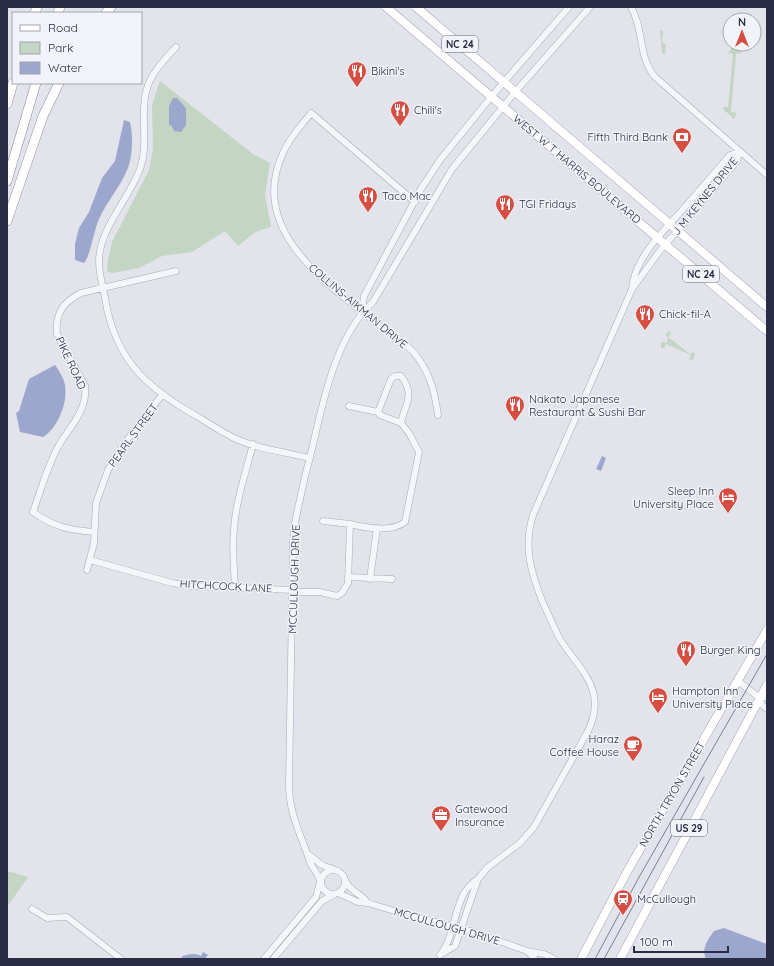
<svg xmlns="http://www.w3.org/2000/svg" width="774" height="966" font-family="Quicksand,sans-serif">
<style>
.green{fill:#c3d6c3}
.water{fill:#9ba7cd}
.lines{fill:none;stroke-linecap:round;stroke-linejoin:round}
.minor-casing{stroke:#a7a8b6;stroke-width:7}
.major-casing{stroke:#a1a4b8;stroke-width:9}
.highway-casing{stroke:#888ca3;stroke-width:10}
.minor{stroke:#f5f6f9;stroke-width:6}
.major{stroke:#fff;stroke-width:8}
.highway{stroke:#fff;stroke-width:9}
.tram{stroke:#7a7e96;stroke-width:1}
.labels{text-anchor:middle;stroke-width:3;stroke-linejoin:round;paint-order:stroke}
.shield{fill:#f2f3f8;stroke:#65687a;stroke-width:1}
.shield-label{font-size:10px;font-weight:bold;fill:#292c44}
.poi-label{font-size:11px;fill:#292c44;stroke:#f2f3f8;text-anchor:start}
.street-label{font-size:11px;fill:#292c44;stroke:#f2f3f8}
</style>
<rect width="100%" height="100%" fill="#e2e3eb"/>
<!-- green -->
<path class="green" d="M660,30L663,31L662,43L666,44L665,54L662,53Z
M732,48L737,49L742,53L736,54L731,112L736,113L735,118L734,119L723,109L724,107H728L733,54L728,53Z
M160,81L253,154L270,163L265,195L271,227L255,232L238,246L225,231L192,252L162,256L139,268L113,273L107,272L108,260L112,242L149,170L153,148L152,105Z
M670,331L671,333L668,337L690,354L694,352L695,355L693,360H689L691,355L666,344L664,348H661V342L667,343L668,338L665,334Z
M7,871L28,877L7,907Z"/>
<!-- water -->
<path class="water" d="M173,98H177L186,108V125L181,132L174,131L172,126L169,125V106Z
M124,120L130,122C133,135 133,155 128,168C121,186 107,201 99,219C94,230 90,257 84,263L75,260V244L79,228L89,212L102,178L115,161Z
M55,365C59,371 64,378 65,385C68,402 58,428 43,437L20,432L16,413L19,411L29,379Z
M602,456L606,458L601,471L596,469Z
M724,928L767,944V959H706C701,948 708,940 714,931Z
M203,952L208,955L205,959H182V956C187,955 194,952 201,956Z"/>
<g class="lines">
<defs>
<path id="minor" d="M631,7C644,29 638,55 654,76L767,175
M176,47C164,60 150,74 146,92C140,118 149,144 140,169C130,196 105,223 100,251C97,267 102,283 105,298C115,361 148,389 200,418C211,425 222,432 234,438C257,449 285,452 310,458
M415,202L311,113C301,126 289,138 283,153C248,228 323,281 374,321C389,333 407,342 418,358C431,376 435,394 438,415
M632,289L659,252L737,161L739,152
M362,311L364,296L421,189L440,160L491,97L569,7
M349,406L378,412
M323,521L350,524
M94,532C69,530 54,527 33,512C41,490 47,467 58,447C69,427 88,411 85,386L57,334C55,314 63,302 81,293L176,271
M90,560L172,583L191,586L293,590
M87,570L94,543L96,503L108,470L127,440L162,395
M348,577L392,579
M370,579L377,528
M235,587C234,568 232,548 234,529C236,500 246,472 253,444
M293,592H320L337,596L342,593L348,583L350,524C366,528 391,533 405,522L419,452L409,433L401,423C405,403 416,396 401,376H395L391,379L378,412L380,415L401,423
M739,682L760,698
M767,697L760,698L762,705L767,709
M309,855L322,865L333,869
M321 882a12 12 0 1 1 24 0a12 12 0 1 1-24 0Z
M478,879L487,868L520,843L534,827L588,731C608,689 580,671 560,639C554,628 549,615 543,603C531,573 523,547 533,515L632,289C634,257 666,229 685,207C700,190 715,172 730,155L739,152
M478,879L455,946L440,955C458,933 452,894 478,879Z
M345,880C351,893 361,893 368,903
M320,881C318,873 312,868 310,862C301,834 289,815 289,784L293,543L295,523C300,497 306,471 313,445C323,400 337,334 373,302L452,169L516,91L590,7
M338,893L358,902L368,903L401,913L474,932L527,951L544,954L554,959
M32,909L47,918L67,917L121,959
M527,951L535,959
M264,959L316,897L320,882
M273,959L322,901L335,894"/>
<path id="major" d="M386,7L767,331
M416,7L767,307
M581,959L628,870L767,630
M620,959L767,685"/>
<path id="highway" d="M35,13L37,7
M58,13L60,7
M106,13L111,7
M7,104L13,83
M7,181L36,83
M7,221L43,116L59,83"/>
</defs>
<!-- minor casing -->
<use href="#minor" class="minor-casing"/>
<!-- major casing -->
<use href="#major" class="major-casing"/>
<!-- highway casing -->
<use href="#highway" class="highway-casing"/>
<!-- minor -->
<use href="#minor" class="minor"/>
<!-- major -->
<use href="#major" class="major"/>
<!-- highway -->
<use href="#highway" class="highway"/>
<!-- tram -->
<path class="tram" d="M595,959L638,879L767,654
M604,959L704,777"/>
</g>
<!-- icons -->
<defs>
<symbol id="restaurant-pin" viewBox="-11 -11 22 30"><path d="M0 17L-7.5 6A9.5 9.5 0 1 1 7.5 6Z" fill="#d64e41" stroke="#f2f3f8"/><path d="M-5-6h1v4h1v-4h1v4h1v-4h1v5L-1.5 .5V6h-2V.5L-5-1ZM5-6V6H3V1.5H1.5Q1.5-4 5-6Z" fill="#fff"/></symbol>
<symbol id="bank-pin" viewBox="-11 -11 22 30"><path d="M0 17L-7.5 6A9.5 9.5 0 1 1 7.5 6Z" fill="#d64e41" stroke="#f2f3f8"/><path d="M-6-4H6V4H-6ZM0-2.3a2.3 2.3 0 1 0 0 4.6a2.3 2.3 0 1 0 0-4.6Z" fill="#fff"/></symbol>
<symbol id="hotel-pin" viewBox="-11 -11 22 30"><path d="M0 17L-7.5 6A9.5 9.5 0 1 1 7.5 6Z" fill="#d64e41" stroke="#f2f3f8"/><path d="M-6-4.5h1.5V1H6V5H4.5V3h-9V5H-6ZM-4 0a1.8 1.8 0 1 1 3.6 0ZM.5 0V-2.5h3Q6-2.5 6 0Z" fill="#fff"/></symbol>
<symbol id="cafe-pin" viewBox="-11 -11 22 30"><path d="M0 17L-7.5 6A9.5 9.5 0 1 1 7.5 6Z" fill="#d64e41" stroke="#f2f3f8"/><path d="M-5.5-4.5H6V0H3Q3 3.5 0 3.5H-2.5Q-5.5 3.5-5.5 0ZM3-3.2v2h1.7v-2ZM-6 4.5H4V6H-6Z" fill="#fff"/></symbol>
<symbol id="office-pin" viewBox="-11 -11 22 30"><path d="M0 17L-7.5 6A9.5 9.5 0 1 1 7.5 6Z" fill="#d64e41" stroke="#f2f3f8"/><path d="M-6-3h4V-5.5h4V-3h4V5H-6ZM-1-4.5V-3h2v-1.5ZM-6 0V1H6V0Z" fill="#fff"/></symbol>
<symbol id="station-pin" viewBox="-11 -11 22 30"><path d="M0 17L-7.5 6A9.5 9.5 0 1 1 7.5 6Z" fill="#d64e41" stroke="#f2f3f8"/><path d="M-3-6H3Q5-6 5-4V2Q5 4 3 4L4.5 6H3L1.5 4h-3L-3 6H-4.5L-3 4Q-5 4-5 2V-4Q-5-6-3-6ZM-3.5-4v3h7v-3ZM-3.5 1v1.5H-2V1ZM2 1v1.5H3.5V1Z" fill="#fff"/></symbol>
</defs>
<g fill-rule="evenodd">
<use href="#restaurant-pin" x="346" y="60" width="22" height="30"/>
<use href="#restaurant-pin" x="389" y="99" width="22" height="30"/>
<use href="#bank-pin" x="671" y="126" width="22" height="30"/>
<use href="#restaurant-pin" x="357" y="185" width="22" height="30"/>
<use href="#restaurant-pin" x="494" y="193" width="22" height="30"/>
<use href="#restaurant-pin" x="634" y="303" width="22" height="30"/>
<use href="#restaurant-pin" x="504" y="394" width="22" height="30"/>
<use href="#hotel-pin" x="717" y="486" width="22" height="30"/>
<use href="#restaurant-pin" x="675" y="639" width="22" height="30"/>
<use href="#hotel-pin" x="647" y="686" width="22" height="30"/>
<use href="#cafe-pin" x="622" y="734" width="22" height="30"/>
<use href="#office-pin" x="430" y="804" width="22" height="30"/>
<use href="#station-pin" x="612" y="888" width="22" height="30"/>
</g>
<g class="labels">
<!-- shield labels -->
<g class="shield">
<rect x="442" y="36" width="36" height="16" rx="3"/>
<rect x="683" y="266" width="36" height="16" rx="3"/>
<rect x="671" y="820" width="36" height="16" rx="3"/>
</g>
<g class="shield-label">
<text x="460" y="48">NC 24</text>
<text x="701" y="278">NC 24</text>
<text x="689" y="832">US 29</text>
</g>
<!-- poi labels -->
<g class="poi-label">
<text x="371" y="75">Bikini's</text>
<text x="414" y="114">Chili's</text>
<text x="668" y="141" text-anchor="end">Fifth Third Bank</text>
<text x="382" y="200">Taco Mac</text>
<text x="519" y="208">TGI Fridays</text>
<text x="659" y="318">Chick-fil-A</text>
<text x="529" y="403">Nakato Japanese<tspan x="529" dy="13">Restaurant &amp; Sushi Bar</tspan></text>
<text x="714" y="495" text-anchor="end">Sleep Inn<tspan x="714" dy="13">University Place</tspan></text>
<text x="700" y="654">Burger King</text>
<text x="672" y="695">Hampton Inn<tspan x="672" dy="13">University Place</tspan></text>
<text x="619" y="743" text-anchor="end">Haraz<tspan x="619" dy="13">Coffee House</tspan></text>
<text x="455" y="813">Gatewood<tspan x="455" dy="13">Insurance</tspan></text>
<text x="637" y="903">McCullough</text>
</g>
<!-- street labels -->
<g class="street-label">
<text transform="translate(577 169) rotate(40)" y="4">WEST W T HARRIS BOULEVARD</text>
<text transform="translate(705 196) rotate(-51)" y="4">J M KEYNES DRIVE</text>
<text transform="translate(358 306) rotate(40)" y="4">COLLINS-AIKMAN DRIVE</text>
<text transform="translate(71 363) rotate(65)" y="4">PIKE ROAD</text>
<text transform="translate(133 435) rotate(-54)" y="4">PEARL STREET</text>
<text transform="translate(294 579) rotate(-88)" y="4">MCCULLOUGH DRIVE</text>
<text transform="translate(226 586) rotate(3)" y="4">HITCHCOCK LANE</text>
<text transform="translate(672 794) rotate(-60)" y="4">NORTH TRYON STREET</text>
<text transform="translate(447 926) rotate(16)" y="4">MCCULLOUGH DRIVE</text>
</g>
</g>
<!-- border -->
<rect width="774" height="966" fill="none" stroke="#292c44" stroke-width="16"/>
<!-- legend -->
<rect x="12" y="12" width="130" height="72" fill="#f2f3f8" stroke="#a2a3b0"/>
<rect x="20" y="25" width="20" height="6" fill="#ffffff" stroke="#a2a3b0"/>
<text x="48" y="32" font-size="12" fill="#292c44">Road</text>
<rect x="20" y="42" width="20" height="12" fill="#c3d6c3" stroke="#a2a3b0"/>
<text x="48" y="52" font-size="12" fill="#292c44">Park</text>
<rect x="20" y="62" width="20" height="12" fill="#9ba7cd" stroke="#a2a3b0"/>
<text x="48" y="72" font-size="12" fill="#292c44">Water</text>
<!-- north arrow -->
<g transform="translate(742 32)"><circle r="19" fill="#f2f3f8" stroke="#a2a3b0"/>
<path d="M0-3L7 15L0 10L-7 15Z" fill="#d64e41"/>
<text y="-6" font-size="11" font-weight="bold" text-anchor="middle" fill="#292c44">N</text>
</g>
<!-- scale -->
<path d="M634 946v6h94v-6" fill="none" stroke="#292c44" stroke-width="2"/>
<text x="640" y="946" font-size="12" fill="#292c44" stroke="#f2f3f8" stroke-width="3" paint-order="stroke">100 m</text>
</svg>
